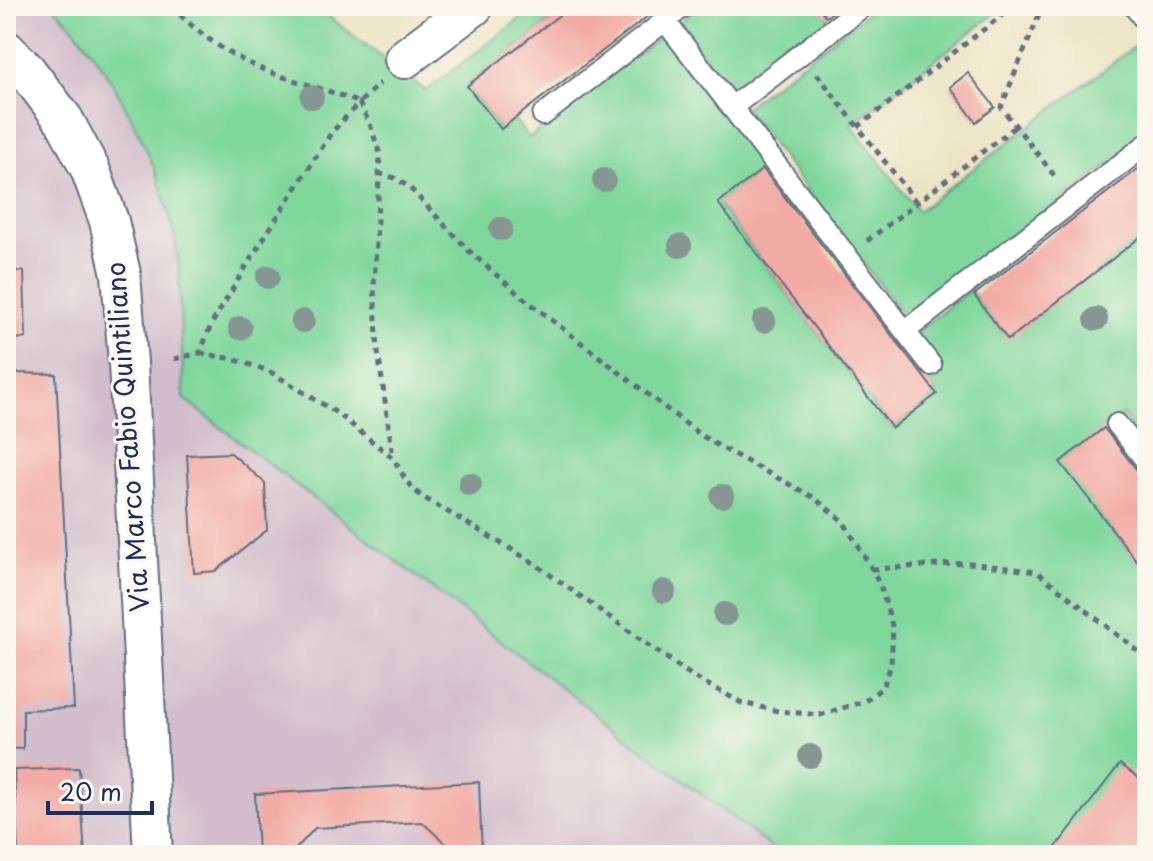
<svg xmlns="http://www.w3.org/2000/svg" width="1153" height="861" font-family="'Playpen Sans',sans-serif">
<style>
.industrial{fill:#d1bdcb}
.green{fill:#7fd79c;stroke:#4d837d;stroke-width:2}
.building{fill:#f2aca5}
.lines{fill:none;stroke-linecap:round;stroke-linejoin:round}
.service-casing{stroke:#636e80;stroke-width:24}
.minor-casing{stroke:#636e80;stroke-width:42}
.path{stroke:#636e80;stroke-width:5;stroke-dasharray:6 6;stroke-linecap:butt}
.service{stroke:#fff;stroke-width:20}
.minor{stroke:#fff;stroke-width:38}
.tree{fill:#869793}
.labels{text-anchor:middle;stroke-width:6;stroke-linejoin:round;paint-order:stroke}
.street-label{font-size:26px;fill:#1b2f5e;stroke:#fbf7ec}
</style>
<rect width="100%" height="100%" fill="#fbf7ec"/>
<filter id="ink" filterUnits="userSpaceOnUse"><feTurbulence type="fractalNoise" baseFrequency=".0125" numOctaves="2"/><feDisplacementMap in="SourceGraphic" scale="16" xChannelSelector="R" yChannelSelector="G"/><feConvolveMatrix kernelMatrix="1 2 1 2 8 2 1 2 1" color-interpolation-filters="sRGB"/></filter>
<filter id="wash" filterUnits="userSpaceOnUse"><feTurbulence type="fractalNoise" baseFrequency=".006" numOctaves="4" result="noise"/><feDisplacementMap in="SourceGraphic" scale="32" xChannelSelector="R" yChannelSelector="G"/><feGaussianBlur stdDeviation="1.8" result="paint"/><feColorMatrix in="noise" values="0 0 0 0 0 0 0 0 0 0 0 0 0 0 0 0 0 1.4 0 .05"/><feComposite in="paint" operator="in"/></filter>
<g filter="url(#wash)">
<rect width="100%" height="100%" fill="#eae2c0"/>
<!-- industrial -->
<path class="industrial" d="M6,6H53L66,18L94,53L139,134L168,212L178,258L184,399L781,855H6Z"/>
<!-- green -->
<path class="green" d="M53,6H315L426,91L537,6H571L467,86L500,129L514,119L529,138L666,32L768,165L718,204L892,428L937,394L924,378L941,364L916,332L970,290L1008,339L1147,232V448L1122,415L1061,462L1147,574V855H781L184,399C183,368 181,338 180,307C180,291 180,275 178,259C170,181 110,59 53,6Z
M700,6H818L831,22L735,96L678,23Z
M876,6H1005L851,125L918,211L1147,37V135L907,320L744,108Z"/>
<g id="blocks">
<!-- building -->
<path class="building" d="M571,6H661L501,129L467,86Z
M818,6H841L826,17Z
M968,73L995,107L976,122L950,87Z
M1147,162V232L1008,340L974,295Z
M763,169L937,394L892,428L718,203Z
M24,271L26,338L13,339V373L56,374L74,708L23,710V749L6,748V272Z
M1104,428L1147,483V574L1060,462Z
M231,453L265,483L267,530L216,571L194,573L187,455Z
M1147,734V752L1138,745Z
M1120,764L1147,784V841L1137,855H1050Z
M79,768L85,855H18L14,770Z
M479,782L482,855H446L445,843L422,822L315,828L295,850V855H258L255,794Z
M6,792H8L11,837H6Z"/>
</g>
</g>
<g filter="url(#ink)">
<use href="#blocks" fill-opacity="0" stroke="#636e80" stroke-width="2"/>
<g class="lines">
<defs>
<path id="service" d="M1134,6L1147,23
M665,21L931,365
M732,107L863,6
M543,115L684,6
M905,331L1147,144
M1117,424L1147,462"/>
<path id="minor" d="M6,50L26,70L64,120L90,169L109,221L121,274L128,363L153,855
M404,59L474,6"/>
</defs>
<!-- service casing -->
<use href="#service" class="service-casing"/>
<!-- minor casing -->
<use href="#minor" class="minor-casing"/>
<!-- path -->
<path class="path" d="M41,6L42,10
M172,6C197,34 229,55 264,70C295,82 328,89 359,103L380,83
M1033,6L1039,15L1050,6
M1039,15L1001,107L1057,179
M817,74L917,203
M858,127L1014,6
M867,241L1016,126
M200,353L233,359L269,371L337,413L393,458L407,482L421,496L531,561L692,676L742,703L778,711L820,715L865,701L883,687L891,665L893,629L882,591L872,569L843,521L813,497L722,448L699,434L517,293L468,250L409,187L395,178L378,173
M174,359L200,353L211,325L253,255L332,132L359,103L370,124L380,154L374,287L378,352L393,457
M872,569L970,563L1037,572L1147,658"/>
<!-- service -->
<use href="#service" class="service"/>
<!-- minor -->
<use href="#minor" class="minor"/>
</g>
<!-- trees -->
<g class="tree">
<circle cx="312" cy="97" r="12"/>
<circle cx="604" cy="180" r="12"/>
<circle cx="501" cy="229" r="12"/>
<circle cx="680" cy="246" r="12"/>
<circle cx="268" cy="277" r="12"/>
<circle cx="1096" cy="319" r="12"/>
<circle cx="303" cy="321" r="12"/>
<circle cx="764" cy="321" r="12"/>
<circle cx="240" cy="328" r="12"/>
<circle cx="470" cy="484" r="12"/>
<circle cx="722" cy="496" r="12"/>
<circle cx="664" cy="591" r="12"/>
<circle cx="725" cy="614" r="12"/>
<circle cx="810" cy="756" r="12"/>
</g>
</g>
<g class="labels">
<!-- street labels -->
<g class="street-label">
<text transform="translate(128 437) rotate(-94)" y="9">Via Marco Fabio Quintiliano</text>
</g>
</g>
<!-- margin -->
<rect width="1153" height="861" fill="none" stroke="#fbf7ec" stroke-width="32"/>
<!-- scale -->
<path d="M48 801v12h104v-12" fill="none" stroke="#1b2f5e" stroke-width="4"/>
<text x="60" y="801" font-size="24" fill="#1b2f5e" stroke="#fbf7ec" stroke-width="6" paint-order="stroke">20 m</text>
</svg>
